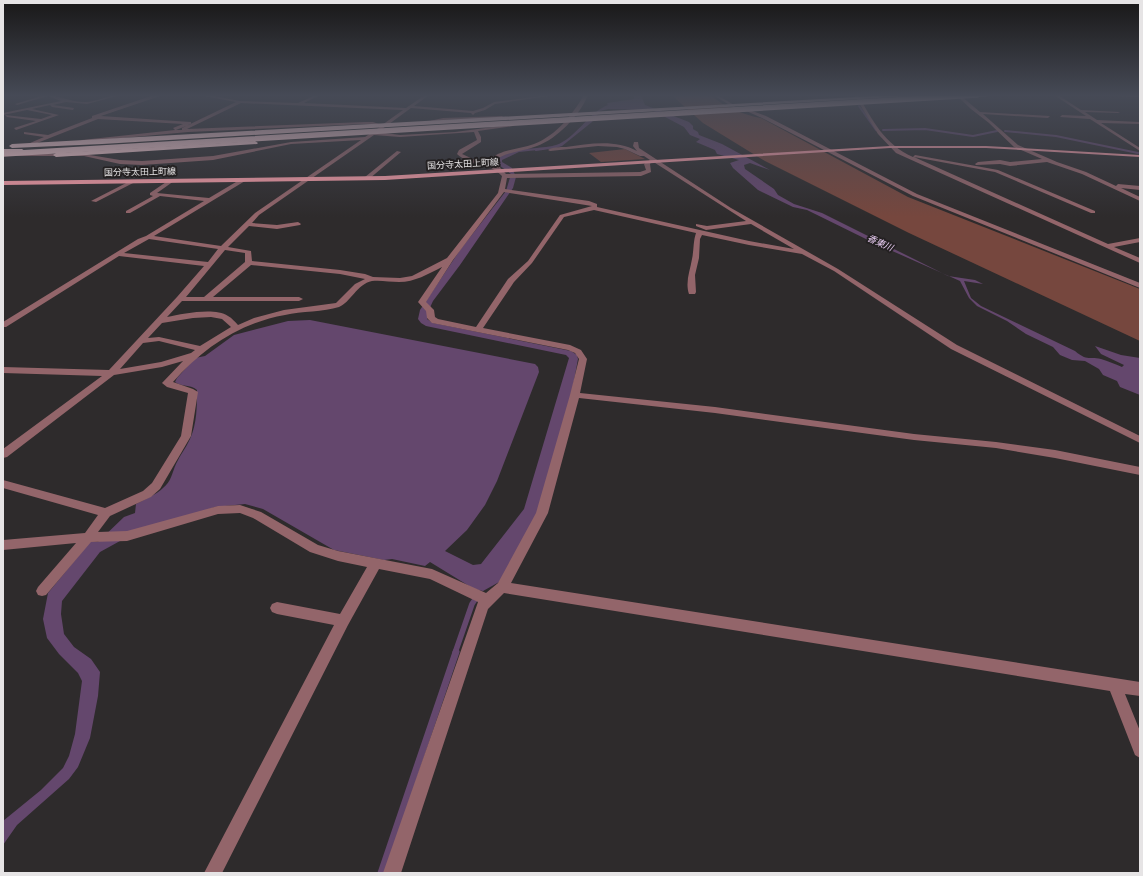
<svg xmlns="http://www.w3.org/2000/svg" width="1143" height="876" font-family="'DM Sans','Noto Sans JP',sans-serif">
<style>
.green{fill:#76473e}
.forest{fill:#77453c}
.water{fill:#64476d}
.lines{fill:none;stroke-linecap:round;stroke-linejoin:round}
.stream-far2{stroke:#64476d;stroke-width:2}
.stream-far1{stroke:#64476d;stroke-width:5.5}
.stream{stroke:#64476d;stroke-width:7}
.minor{fill:#93656a;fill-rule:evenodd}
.major{fill:#fa9da7;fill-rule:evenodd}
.highway{fill:#f8cace;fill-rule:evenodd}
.highway-bridge{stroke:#f8cace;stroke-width:5.5}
.labels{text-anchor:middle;stroke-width:4;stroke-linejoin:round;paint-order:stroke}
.far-street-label{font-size:9px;fill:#e6e4e5;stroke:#242122}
.far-water-label{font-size:9px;font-style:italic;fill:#edd0f7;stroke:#242122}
</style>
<rect width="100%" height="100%" fill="#2e2b2c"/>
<!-- green -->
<path class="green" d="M674,95H711C723,107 744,115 761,118L908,197L1140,289V341L909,233L765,161L703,123L676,99Z"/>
<!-- forest -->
<path class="forest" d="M625,149L645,159L601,162L589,153Z"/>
<!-- water -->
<path class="water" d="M634,95H641L645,105L689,122L693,126V129L698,132L699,135L722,144L770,170L750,163L744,165L745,169L774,189L778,195L794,204L822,213L948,276L975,280L983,284L964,281L971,298L981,306L1075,351C1088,362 1089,356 1101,359C1108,361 1115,364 1122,367L1124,365L1101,354L1095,346L1121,355L1140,358V395L1120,387L1117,381L1103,375L1099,369L1085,361L1072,360L1060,355L1053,347L1026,334L1007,321L977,306L969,298L960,281L872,242L807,210L793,207L758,190L733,168L730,163L739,160L717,154L715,150L696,142L700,139L690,135L684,127L652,110L608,109L600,111L592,122L562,146L556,148L519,152L502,160V162L512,168L516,177L513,188L460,265L433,301L427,314V319L433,323L571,351L577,355L578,359L571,397L538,514L501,581L483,591L474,589L430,562L425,566L392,559L384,560L334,550L263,509L245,504L215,507L120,541L100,552L62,601L61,614L64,634L74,647L91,659L100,672L98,696L90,738L78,767L69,779L17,825L3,845V821L41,790L63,768L69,756L75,734L82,681L78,673L59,654L47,638L43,619L48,593L90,542H98L124,517L135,513L136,504C145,499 156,495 163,488C171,482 172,473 176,464C180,455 186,448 190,439C197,424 197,406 197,390C191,384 181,387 175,382L177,378L195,358L205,356L234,335L288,321L310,320L535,364L538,367L539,372L497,481L485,505L467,530L445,551L473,565L481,564L524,509L569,358L566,355L426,326L421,323L418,319L420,310L460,250L506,191L511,174L495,162C502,146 541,150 556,145C575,139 589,112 608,105L607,103L634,99Z"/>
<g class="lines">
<!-- stream-far2 -->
<path class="stream-far2" d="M859,106L876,130
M883,130L925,129L973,136L997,131
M1005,131L1056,136L1138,153
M536,150L556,147"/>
<!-- stream-far1 -->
<path class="stream-far1" d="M455,653L472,604L478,595"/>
<!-- stream -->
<path class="stream" d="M381,873L456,652"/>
<!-- minor -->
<path class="minor" d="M45,95C59,95 72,103 87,102C99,101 110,94 121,95L87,104L66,102L53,105L74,108L73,110L52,107L50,105L32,109L59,115L16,130L14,128L36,121L7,117L5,115L41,119L52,115L27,110L3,115V113L61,101L48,96L17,105L15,104Z
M154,95H208L240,101L298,103L316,95H320L304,103L406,108L425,95H429L414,106L473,111L483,108L494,102L550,95L548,96L495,104L485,110L475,113L473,115L471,113L411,108L378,132L400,135L455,132L515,124L513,126L478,131L481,137V142L462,154L473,159L490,164L488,161C501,148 519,150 534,144C557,135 572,115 584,95H588C580,115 557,139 537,146C522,152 507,151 494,161L506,174L640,172L646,170L644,164L650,160L644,156H640L625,149L617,147L598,146L550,151L548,150C552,147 560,147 566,147C589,144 615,139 637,151L633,146L634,142H638L639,148L731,208L838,269L957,345L1140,436V443L951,349L834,271L802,254L749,245L702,235L700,239L699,258L695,275L696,292L695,294H689C685,282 690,271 692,259C694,250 693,242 696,233L594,210L564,217L532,263L514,282L483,328L570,345L581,350L587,359L580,393L715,407L914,434L996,442L1055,450L1140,467V475L1055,458L996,448L914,440L715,413L579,398L548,513L511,583L1140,682V696L1125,694L1140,731V758L1135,755L1110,691L504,593L488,609L401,873H383L478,602L430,579L379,569L348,625L222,873H204L334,625L277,614L272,612L270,608L272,604L277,602L340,614L367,567L338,561L310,552L253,518L240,513L218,514L127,541L91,542L46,595L42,596L38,595L36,591L38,587L76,543L3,550V540L85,533L98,515L3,488V480L105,508L143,491L152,483L181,436L188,393L167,387L162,383L183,361L162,367L114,375L7,457L3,458V449L102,376L3,373V367L109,370L177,297L204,266L119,256L6,327H3V322L138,239L146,236L204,201L160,196L130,213H126V211L153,196L150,195V193L169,180L174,181L157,193L209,198L241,179H245V181L154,236L221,246L255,213L361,140L291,144L213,160L142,165L120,164L84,156H14L12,155L14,154H84L120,160L142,161L213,156L291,142L365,137L380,127L373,124H365L188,132L80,142L82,140L175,130L173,128L183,124L98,119L27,147L23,146L44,137L24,134V132L48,135L92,118V116ZM160,96H204L236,102L182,128V130H176L191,124V122L101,116ZM241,103L403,110L382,125L373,122H365L187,129ZM474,132L477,140L459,150L457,154C471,167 488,161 502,176L498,193L447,258L412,276L400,278L373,277L365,274L340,270L252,261L251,251L228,247L249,226L277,229L300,225L301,224L298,222L277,225L252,223L259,215L374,135L400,137ZM652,161L746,221L707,226L696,224V226L706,230L751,224L794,249L749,241L597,207V204L589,201L505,189L507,178L641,176L651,172L650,164ZM504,192L592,206L560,215L528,261L508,279L476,327L438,319L435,317L434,310L426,302L453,260ZM149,239L218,249L208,262L124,253ZM225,250L245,253V262L204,297H186ZM251,265L340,274L365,279L355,284L336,303L284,310L254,318L238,325C235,322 232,318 228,316C214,307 183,314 167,317L182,301H299L303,299L299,297H213ZM442,267L418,302L426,311L427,318L432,323L568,350L575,353L579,359L570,395L536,513L498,583L486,593L432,569L338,551L318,545L261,512L240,505L218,506L127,531L98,532L110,516L151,497L160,489L191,436L198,392L193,389L173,382C203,348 240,323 285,315C301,311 324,312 339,307C350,303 357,284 372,281C381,280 390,282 399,282C415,282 428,274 442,267ZM211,317L222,319L231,327L200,346L159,337L148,338L162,323L193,318ZM159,341L195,350L191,353L161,362L120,369L143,343Z
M713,95H717L736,106L733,107Z
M854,95H858C873,121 884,144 913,157L915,155L998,170L1095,211V213H1091L995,172L914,157L1108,244L1140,238V242L1114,247L1140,258V263L896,153L878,134Z
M956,95H960L980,112L1050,116L1048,118L983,114L1018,145L1057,162L1086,172L1116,186L1118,184L1140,186V190L1121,188L1140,197V201L1082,174L1047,162L1010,166L1000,164L976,165L975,164L978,162L1000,160L1010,162L1042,159L1014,147L989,123L971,109Z
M1054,95H1058L1081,110L1120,112L1118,113L1085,112L1097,120L1140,122V124L1101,123L1140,148V151L1090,119L1060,117L1062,115L1086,116Z
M1112,95H1140V97L1114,96Z
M744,108L766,116L917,194L1140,283V288L913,196L762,118L744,110Z
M503,116L501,118L443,120L418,125L416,124L443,118Z
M397,151L401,152L369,179H365V177Z
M132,180L137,181L96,202L91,201Z"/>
<!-- major -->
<path class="major" d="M890,146H986L1140,155V157L986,148H890L385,180L3,185V181L385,176Z"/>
<!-- highway -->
<path class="highway" d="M892,95H912L910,96L102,144L12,148L9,146L12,144Z
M982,95H1001L965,98L963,97Z
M255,141L258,143L257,144L56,157L53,155L56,153Z
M3,149H22L25,151L22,153H3Z"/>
<!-- highway-bridge -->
<path class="highway-bridge" d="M3,154L977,95"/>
</g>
<!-- sky -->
<linearGradient id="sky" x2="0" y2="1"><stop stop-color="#191818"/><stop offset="0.44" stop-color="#464a56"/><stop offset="1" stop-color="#464a56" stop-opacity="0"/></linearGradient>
<rect width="1143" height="217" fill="url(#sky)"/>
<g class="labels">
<!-- far-street labels -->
<g class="far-street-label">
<text transform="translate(463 164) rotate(-3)" y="3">国分寺太田上町線</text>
<text transform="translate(140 172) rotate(-1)" y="3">国分寺太田上町線</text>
</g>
<!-- far-water labels -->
<g class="far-water-label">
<text transform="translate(880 243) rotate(24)" y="3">香東川</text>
</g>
</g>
<!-- border -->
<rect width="1143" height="876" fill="none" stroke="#e6e4e5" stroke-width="8"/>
</svg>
